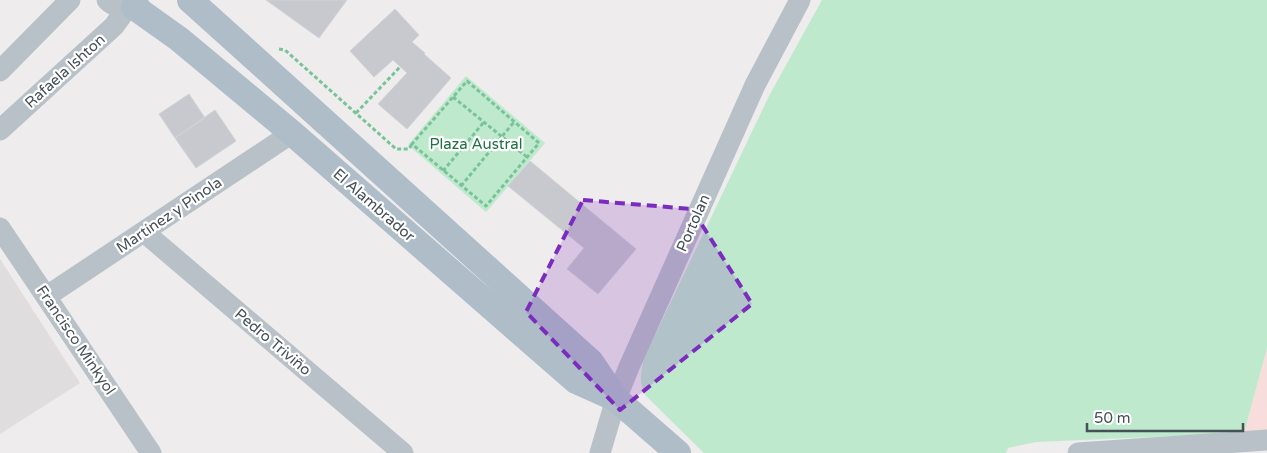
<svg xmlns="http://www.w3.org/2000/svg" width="1267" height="453" font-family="'Varela Round',sans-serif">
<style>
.education{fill:#dfdddd}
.medical{fill:#f7dedd}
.green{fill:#bee9cc}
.building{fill:#c7c9ce;stroke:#d0d3d7}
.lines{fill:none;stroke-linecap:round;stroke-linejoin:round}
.path{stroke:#79c39a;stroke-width:3;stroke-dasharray:4 2.5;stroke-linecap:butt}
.minor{stroke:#b8c1c7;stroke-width:21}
.major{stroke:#aebdc8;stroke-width:26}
.marked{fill:#7b2cbf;fill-opacity:0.2;stroke:#7b2cbf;stroke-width:4;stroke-dasharray:10 6;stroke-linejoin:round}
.labels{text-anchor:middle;stroke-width:4.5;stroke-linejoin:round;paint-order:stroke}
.street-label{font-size:15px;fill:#465057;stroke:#fff}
.park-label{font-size:15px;fill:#1f7043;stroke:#fff}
</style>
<rect width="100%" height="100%" fill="#eeecec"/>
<!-- education -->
<path class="education" d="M0,259L80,383L0,434Z"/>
<!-- medical -->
<path class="medical" d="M1267,348V432L1244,433Z"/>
<!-- green -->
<path class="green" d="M822,0H1267V348L1244,433L1036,442L1008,448L1006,453H704L646,396C638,383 641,372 644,358L769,96Z
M466,76L545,143L486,212L408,145Z"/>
<!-- building -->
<path class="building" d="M266,0H347L319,38Z
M395,9L419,35L412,42L425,53L424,54L451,78L407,129L378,104L407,73L393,60L374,77L350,51Z
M189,94L205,118L175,138L159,114Z
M215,110L236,141L196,168L175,138Z
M530,161L636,249L598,294L567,269L584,248L508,186Z"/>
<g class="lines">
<!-- path -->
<path class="path" d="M279,49L285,50L396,149H409L412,144
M467,81L539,143L486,206L412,144Z
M453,97L527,157
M356,113L400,67
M443,171L484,122
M461,186L514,122"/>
<!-- minor -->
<path class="minor" d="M107,0C115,8 128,10 139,5
M0,71L70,0
M0,130L114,26L127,8
M0,228L151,453
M144,232L403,453
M47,296L292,133
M600,453L616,399L629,367L755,85L800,0
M1078,453L1267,440"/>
<!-- major -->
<path class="major" d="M190,0L591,362L616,399
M134,7L179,39L292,133L576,381L616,399L678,453"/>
</g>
<!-- marked area -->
<path class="marked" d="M583,200L692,209L752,304L620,410L526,312Z"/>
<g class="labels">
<!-- street labels -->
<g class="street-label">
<text transform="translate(65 71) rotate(-42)" y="5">Rafaela Ishton</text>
<text transform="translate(374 205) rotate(41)" y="5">El Alambrador</text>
<text transform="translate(169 215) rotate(-34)" y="5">Martínez y Pinola</text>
<text transform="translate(693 223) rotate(-66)" y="5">Portolan</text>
<text transform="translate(76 340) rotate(56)" y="5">Francisco Minkyol</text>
<text transform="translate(273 342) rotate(40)" y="5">Pedro Triviño</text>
</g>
<!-- park labels -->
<g class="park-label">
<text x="476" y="149">Plaza Austral</text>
</g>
</g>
<!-- scale -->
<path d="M1087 423v8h156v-8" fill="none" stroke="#465057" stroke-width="2.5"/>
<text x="1094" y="423" font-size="15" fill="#465057" stroke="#ffffff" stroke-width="4" paint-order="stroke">50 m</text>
</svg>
